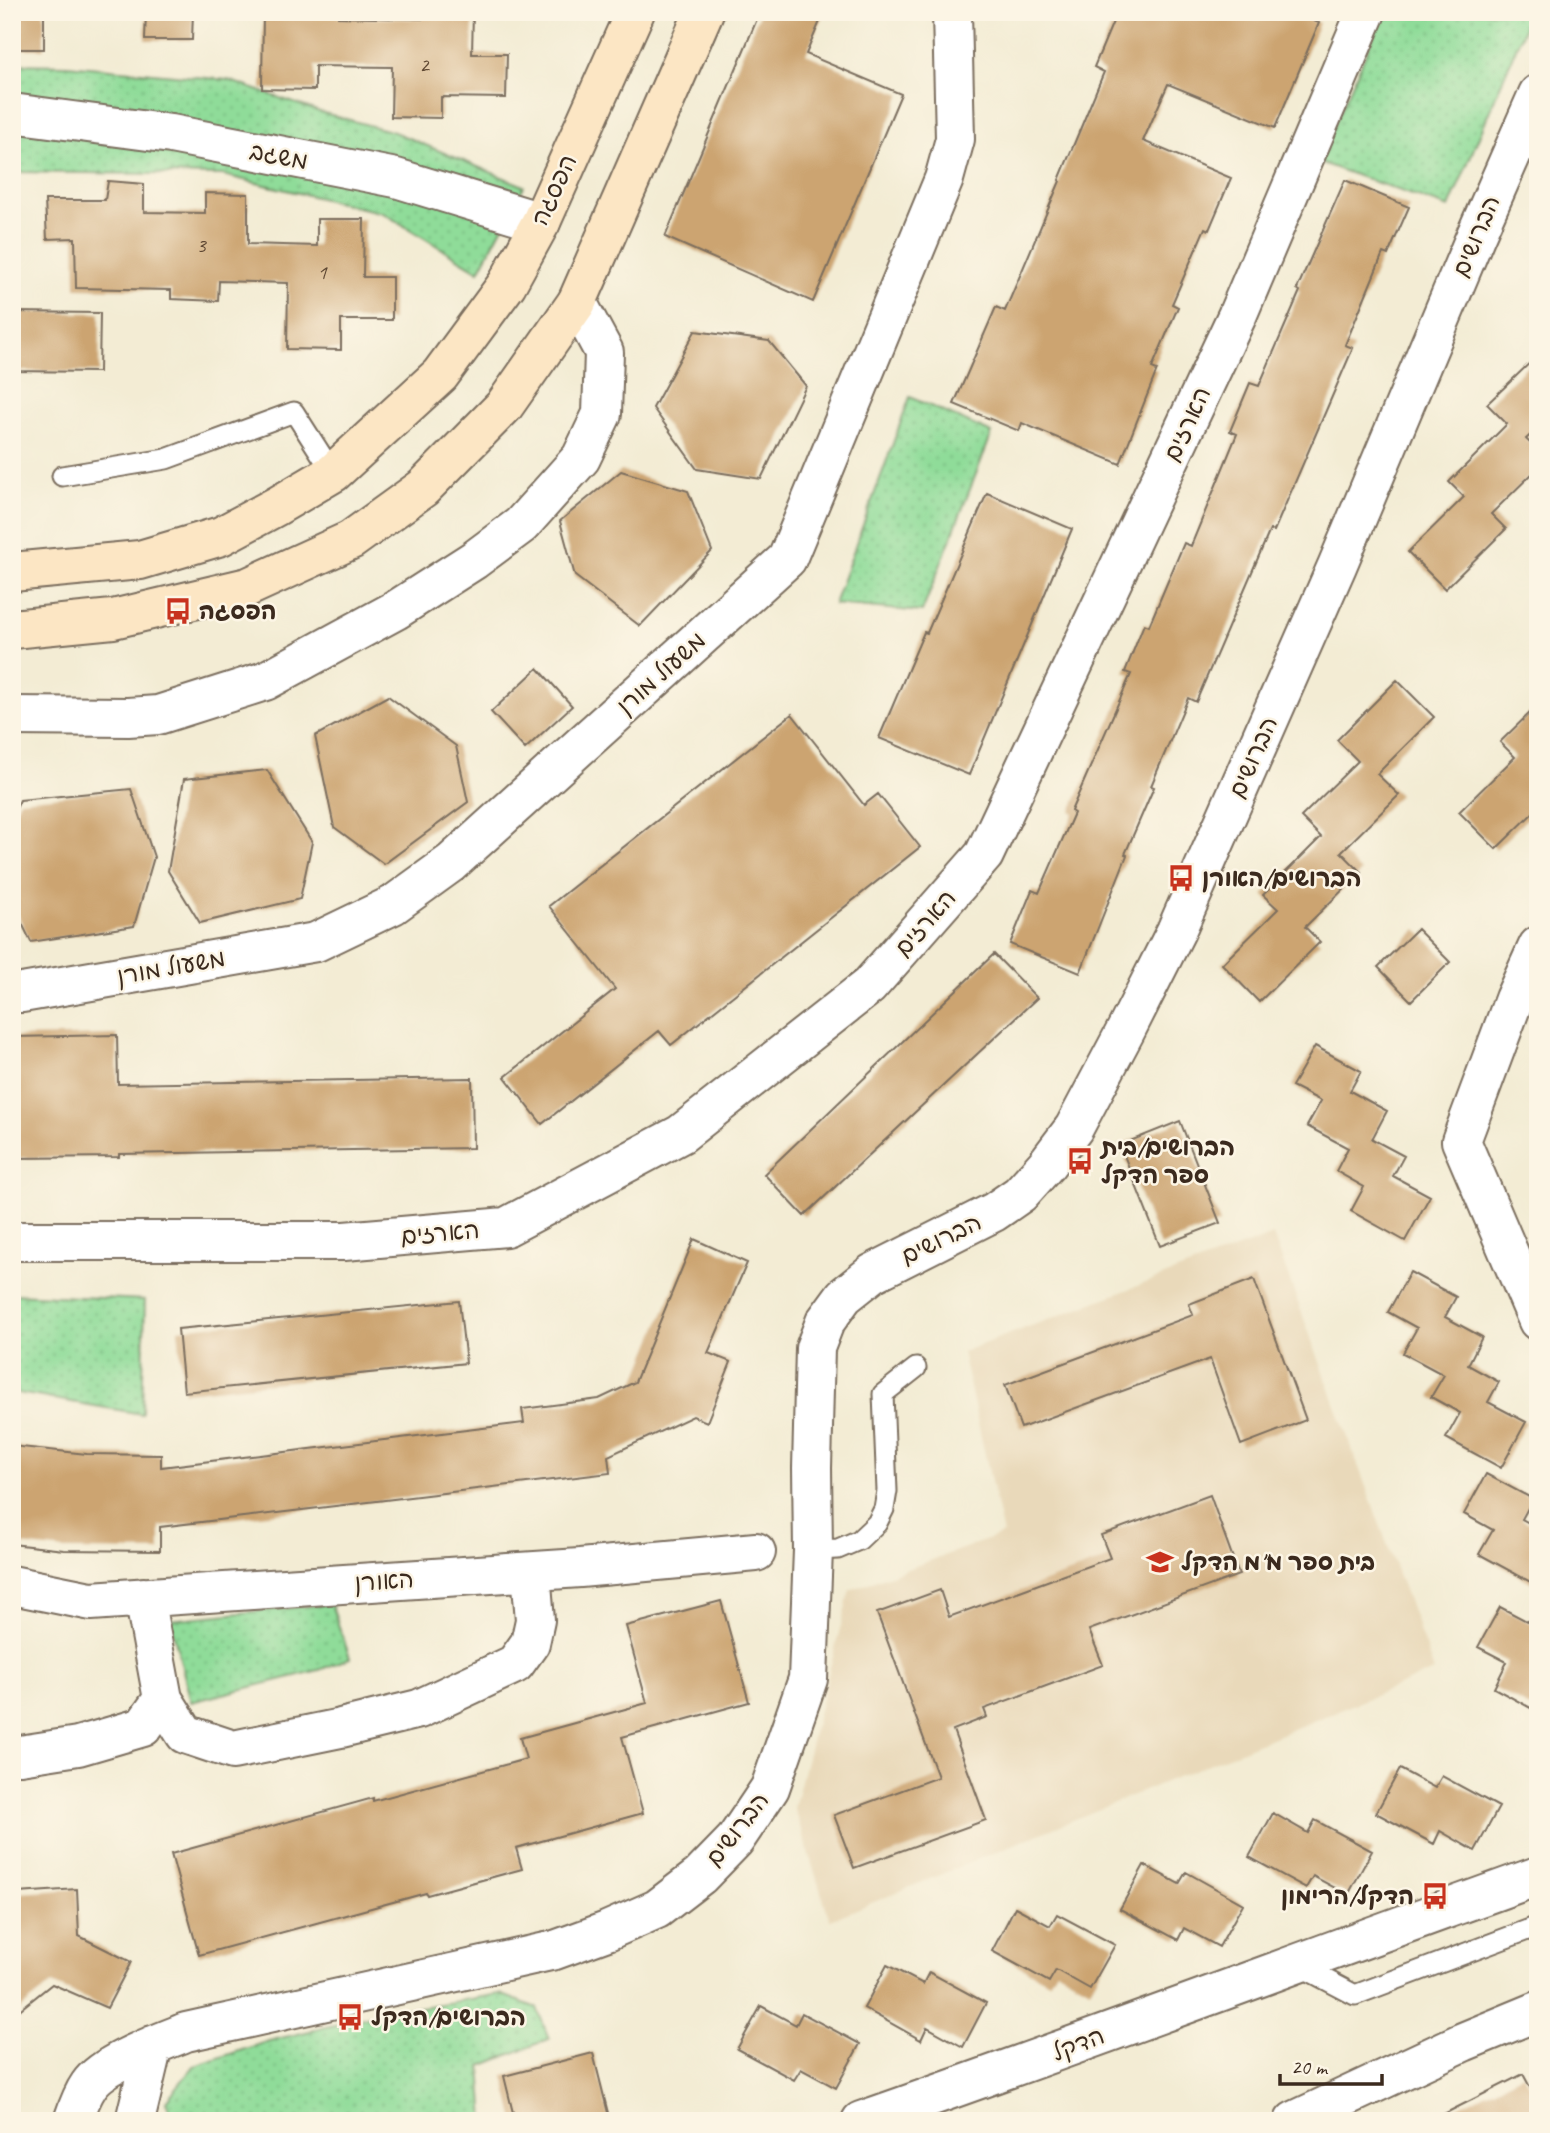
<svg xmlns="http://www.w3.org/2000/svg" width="1550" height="2133" font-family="Caveat,'Playpen Sans Hebrew',sans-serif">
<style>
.built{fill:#e9d9ba}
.park{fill:url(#park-dots);stroke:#65835c;stroke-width:2}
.building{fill:#cca471}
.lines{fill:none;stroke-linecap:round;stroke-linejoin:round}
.lane-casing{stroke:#7b6e5e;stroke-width:23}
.street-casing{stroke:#7b6e5e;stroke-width:42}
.secondary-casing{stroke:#7b6e5e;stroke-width:42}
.lane{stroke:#fff;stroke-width:19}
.street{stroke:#fff;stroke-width:38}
.secondary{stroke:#fce6c4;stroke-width:38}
.labels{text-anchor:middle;stroke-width:5;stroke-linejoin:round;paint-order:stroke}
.number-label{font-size:21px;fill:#5f4833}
.street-label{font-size:24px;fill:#3b2a1e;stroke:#fcf5e5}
.poi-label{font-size:24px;font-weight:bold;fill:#3b2a1e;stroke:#fcf5e5;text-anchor:start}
</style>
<defs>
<pattern id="park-dots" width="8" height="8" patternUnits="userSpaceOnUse" patternTransform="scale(1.75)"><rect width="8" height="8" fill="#8fdc99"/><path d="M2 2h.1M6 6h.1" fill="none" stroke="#7cbd83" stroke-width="1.8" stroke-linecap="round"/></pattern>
</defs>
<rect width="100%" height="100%" fill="#fcf5e5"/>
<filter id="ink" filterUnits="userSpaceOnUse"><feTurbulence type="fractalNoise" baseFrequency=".0143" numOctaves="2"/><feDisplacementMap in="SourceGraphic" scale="14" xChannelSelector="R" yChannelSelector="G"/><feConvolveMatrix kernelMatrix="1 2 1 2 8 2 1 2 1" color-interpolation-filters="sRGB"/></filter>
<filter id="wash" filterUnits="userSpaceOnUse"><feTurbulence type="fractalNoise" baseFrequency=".00686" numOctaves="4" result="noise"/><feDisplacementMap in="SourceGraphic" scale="28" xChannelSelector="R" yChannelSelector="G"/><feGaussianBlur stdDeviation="1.57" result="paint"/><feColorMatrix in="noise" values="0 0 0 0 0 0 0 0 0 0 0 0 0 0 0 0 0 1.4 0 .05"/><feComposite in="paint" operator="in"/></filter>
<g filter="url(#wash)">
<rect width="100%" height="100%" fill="#f3ecd4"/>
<!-- built -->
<path class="built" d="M1273,1235L1434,1671L830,1920L794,1808L850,1590L1003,1534L962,1352Z"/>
<!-- park -->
<path class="park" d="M1384,12H1531L1449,208L1318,162Z
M12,64L67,65L228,80L320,112L394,132L524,186L479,271L383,213L223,175L12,172Z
M910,397L992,433L922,612L834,604Z
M12,1294L145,1300L142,1414L12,1392Z
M331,1604L350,1658L319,1670L191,1702L170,1620Z
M500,1994L537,2008L549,2039L481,2066L485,2121H173L166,2101L194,2066L269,2041L379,2014Z"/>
<g id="blocks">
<!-- building -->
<path class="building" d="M12,12H44V49H12Z
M146,12H193L192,40H145Z
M263,12H338V17L422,19L423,12H473L472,54H507L506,98L441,97V118L391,117L392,67L315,66V90L262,89Z
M760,12H824L806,54L901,94L813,302L665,237Z
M1117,12H1292L1319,23L1275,128L1168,84L1143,141L1231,178L1209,230L1205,228L1172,304L1178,307L1152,368L1157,370L1120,464L1022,423L1019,431L954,404L996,307L1005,311L1060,181L1059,180L1104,72L1094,67Z
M1345,180L1409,207L1388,255L1383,253L1345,345L1353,348L1274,531L1270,530L1196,702L1188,698L1151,786L1154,787L1125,854L1127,855L1080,973L1010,944L1032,890L1039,893L1074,813L1071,811L1131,674L1125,672L1144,624L1149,626L1184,543L1191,546L1237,434L1230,431L1250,383L1259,386L1300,291L1297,289Z
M108,181L144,184V212L205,213V193L248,194V244L317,246V219H364L363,277H392V320H341V350L287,349L288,283L219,281L218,301L171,299V290L76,288L75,238L47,239L45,200H105Z
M12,312L100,313L99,372L12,371Z
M695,331L769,341L806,386L761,479L697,469L653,408Z
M1538,355V428L1526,439L1538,451V468L1491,514L1506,529L1445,589L1408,552L1464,497L1449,482L1507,424L1487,404Z
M621,471L688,491L712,551L640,626L575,576L560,521Z
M987,493L1072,529L969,775L879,738L924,632L927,633Z
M538,668L572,706L525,749L491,712Z
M1397,680L1434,717L1377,774L1399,795L1341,852L1361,872L1305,927L1320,942L1259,1002L1222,964L1278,909L1263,895L1321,837L1301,817L1358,761L1337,740Z
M388,696L456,746L468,802L384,864L334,827L315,736Z
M1538,705V808L1496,849L1459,812L1515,757L1500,742Z
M792,714L864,805L878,794L920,847L671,1045L659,1031L542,1124L505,1077L615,989L549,906Z
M267,770L312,842L300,899L200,923L168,871L184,779Z
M131,789L154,857L134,926L31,942L12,903V817L20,800Z
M1417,929L1450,962L1411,1001L1378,967Z
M994,954L1037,998L804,1216L764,1174Z
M117,1035L118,1084L472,1078L473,1148L119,1154V1157L12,1158V1037Z
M1315,1046L1361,1071L1350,1091L1387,1111L1372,1139L1404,1156L1393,1176L1430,1196L1405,1241L1351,1211L1364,1187L1336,1171L1348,1148L1307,1126L1321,1101L1292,1086Z
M1180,1121L1220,1223L1160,1246L1120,1145Z
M694,1239L747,1263L708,1353L731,1362L707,1422L693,1416L608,1456L610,1473L160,1527V1551L64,1550L12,1544V1446L87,1454L161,1455V1467L524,1423L522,1409L599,1399L635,1382Z
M1410,1272L1456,1297L1445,1317L1482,1337L1468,1365L1499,1382L1488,1402L1526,1422L1501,1468L1446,1438L1460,1413L1431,1397L1444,1375L1403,1353L1417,1328L1388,1312Z
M1254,1279L1306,1420L1241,1445L1210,1359L1021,1428L1005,1385L1193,1315L1189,1304Z
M459,1301L466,1363L184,1392L178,1329Z
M1486,1474L1533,1499L1522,1519L1538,1528V1586L1479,1554L1493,1530L1464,1514Z
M1210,1495L1239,1575L1089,1630L1103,1665L984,1709L987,1717L953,1730L986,1820L854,1868L834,1815L938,1777L877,1613L940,1590L949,1617L1110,1558L1101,1535Z
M721,1601L749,1702L622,1737L643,1813L516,1848L522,1869L427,1895L426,1893L199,1955L171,1854L373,1798V1801L526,1759L520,1738L647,1703L626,1626Z
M1500,1607L1538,1627V1712L1494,1688L1507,1662L1478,1647Z
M1400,1769L1435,1788L1442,1776L1499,1807L1475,1851L1440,1831L1434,1844L1376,1813Z
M1273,1813L1308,1833L1315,1820L1372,1851L1348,1895L1313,1876L1306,1888L1249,1857Z
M1144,1865L1179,1884L1186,1872L1243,1904L1219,1947L1184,1928L1178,1940L1120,1909Z
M77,1889L79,1936L131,1962L107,2008L52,1984L12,2016V1956L16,1954L18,1893Z
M1015,1907L1050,1926L1057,1914L1115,1945L1090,1989L1056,1970L1049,1982L992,1951Z
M887,1965L923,1984L929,1972L986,2003L963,2047L927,2027L921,2040L864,2008Z
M761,2006L796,2025L802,2013L860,2044L836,2088L801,2069L794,2080L737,2049Z
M593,2053L610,2121H515L504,2076Z
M1523,2074L1538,2102V2121H1430Z"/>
</g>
</g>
<g filter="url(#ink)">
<use href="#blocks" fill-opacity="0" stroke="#7b6e5e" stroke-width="2"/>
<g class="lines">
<defs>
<path id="lane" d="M62,476L166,459L294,412L333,473
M813,1550L838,1549L859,1540L877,1523L884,1509L887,1491L883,1394L916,1368
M1298,1965L1355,1995L1538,1926"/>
<path id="street" d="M12,113L171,134L396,178L541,222
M12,716L128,717L158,715L265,681L396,610L474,560L521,525L581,458L602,414L604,352L577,302
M1538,946L1514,999L1461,1141L1538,1321
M12,993H22L316,942L393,905L451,863L787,559L944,179L955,139L952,12
M12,1241H344L506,1227L681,1134L869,986L984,855L1237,316L1366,12
M12,1585L91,1601L580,1568L756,1552
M163,1699L185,1734L233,1750L341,1728L419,1709L515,1664L530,1643L535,1620L531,1572
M20,1755L78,1746L143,1727L163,1699L144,1597
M73,2121C77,2109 82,2095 89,2085C103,2063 161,2042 186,2032L555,1950L607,1931L657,1909L700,1876L735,1840L770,1788L808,1679L813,1550L812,1468L815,1348L825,1322L844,1296L873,1273L994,1212L1020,1194L1046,1165L1074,1128L1126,1030L1176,931L1337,566L1476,235L1538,94
M135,2121L153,2045
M861,2121C1088,2042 1312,1957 1538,1876
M1294,2121L1463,2042L1538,2011"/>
<path id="secondary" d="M12,572L140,560L221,536L277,506L333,473L440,375L507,284L541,222L635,12
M12,629L113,619L248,587L351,540L423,488L504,406L577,302L704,12"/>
</defs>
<!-- lane casing -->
<use href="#lane" class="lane-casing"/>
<!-- street casing -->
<use href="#street" class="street-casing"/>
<!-- secondary casing -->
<use href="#secondary" class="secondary-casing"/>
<!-- lane -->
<use href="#lane" class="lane"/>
<!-- street -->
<use href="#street" class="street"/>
<!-- secondary -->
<use href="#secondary" class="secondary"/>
</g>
</g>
<!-- icons -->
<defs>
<symbol id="bus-bare" viewBox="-9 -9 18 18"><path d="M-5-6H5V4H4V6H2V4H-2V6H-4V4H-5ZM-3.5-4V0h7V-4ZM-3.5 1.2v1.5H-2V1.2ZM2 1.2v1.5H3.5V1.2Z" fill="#c8321e" stroke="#fcf5e5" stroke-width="2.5" paint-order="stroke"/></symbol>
<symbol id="school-bare" viewBox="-9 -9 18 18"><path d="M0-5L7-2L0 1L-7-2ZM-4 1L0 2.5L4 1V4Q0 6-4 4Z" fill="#c8321e" stroke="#fcf5e5" stroke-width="2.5" paint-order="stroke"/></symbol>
</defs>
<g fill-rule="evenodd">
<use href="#bus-bare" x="159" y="592" width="38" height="38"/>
<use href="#bus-bare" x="1162" y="859" width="38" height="38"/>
<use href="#bus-bare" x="1061" y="1142" width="38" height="38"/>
<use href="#school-bare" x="1141" y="1543" width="38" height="38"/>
<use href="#bus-bare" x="1416" y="1877" width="38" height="38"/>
<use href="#bus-bare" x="331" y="1998" width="38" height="38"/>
</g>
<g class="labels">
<!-- number labels -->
<g class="number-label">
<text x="424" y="72">2</text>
<text x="201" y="252">3</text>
<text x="322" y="279">1</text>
</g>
<!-- street labels -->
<g class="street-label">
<text transform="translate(279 156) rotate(11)" y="8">משגב</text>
<text transform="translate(554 190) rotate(-65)" y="8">הפסגה</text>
<text transform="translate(1476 236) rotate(-67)" y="8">הברושים</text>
<text transform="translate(1187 424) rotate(-65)" y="8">הארזים</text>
<text transform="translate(661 673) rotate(-42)" y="8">משעול מורן</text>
<text transform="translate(1253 757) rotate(-66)" y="8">הברושים</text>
<text transform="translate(925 923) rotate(-49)" y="8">הארזים</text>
<text transform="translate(171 967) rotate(-10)" y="8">משעול מורן</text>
<text transform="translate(440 1233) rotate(-5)" y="8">הארזים</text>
<text transform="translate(941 1239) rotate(-26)" y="8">הברושים</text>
<text transform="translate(384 1581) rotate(-4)" y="8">האורן</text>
<text transform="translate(737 1829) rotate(-52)" y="8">הברושים</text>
<text transform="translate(1078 2044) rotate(-21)" y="8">הדקל</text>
</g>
<!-- poi labels -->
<g class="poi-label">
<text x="199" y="619">הפסגה</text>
<text x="1202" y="886">הברושים/האורן</text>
<text x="1101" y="1155">הברושים/בית<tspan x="1101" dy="28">ספר הדקל</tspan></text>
<text x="1181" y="1570">בית ספר מ"מ הדקל</text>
<text x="1414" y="1904" text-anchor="end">הדקל/הרימון</text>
<text x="371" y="2025">הברושים/הדקל</text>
</g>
</g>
<!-- margin -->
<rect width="1550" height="2133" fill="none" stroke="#fcf5e5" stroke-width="42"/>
<!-- scale -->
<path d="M1280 2074v10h102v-10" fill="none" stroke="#3b2a1e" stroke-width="3.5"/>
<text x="1291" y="2074" font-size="21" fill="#3b2a1e" stroke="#fcf5e5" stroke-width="5" paint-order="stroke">20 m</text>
</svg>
